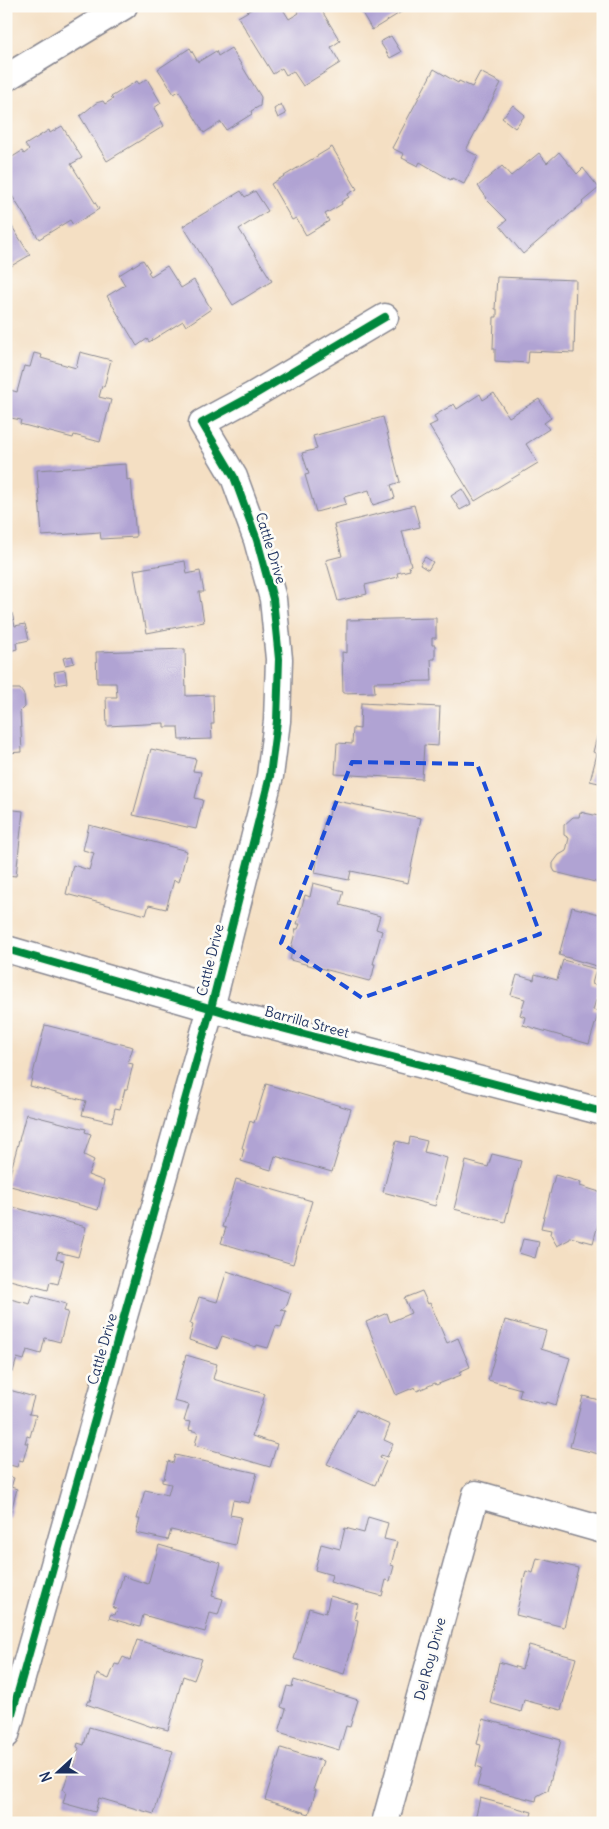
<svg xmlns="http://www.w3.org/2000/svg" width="609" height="1829" font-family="Delius,sans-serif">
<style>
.building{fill:#b0a3d3}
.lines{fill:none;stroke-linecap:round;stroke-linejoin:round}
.street-casing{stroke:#888790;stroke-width:29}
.street{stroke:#fff;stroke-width:26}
.cycleway-casing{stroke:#fdfcf7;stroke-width:11}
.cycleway{stroke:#00873e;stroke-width:8}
.marked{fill:none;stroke:#1d4ed8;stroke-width:4;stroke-dasharray:10 6;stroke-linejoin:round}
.labels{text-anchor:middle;stroke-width:5;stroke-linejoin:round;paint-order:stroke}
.street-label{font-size:14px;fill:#1b2f5e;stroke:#fdfcf7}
</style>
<rect width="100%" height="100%" fill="#fdfcf7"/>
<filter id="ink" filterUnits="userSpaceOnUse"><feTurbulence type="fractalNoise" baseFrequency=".02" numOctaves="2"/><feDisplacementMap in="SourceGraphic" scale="10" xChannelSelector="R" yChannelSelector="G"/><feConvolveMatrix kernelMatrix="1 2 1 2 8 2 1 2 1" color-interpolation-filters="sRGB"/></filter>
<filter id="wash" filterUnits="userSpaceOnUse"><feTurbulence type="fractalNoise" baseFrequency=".0096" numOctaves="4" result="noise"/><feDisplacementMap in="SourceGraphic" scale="20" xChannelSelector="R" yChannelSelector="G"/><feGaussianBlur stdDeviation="1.12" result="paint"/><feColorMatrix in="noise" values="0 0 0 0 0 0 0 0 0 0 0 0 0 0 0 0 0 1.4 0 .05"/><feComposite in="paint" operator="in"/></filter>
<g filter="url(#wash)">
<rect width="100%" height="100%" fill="#f4dfc3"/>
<g id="blocks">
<!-- building -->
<path class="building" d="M257,6H281L289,19L299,13L297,10L304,6H319L340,41L331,47L340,63L303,86L293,71L286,75L282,68L273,74L238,17Z
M358,6H411L372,30Z
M391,36L401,52L390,58L380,42Z
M190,48L198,62L216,51L218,56L231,48L261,97L260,106L251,111L252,114L226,130L221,122L204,133L179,91L174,94L158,69Z
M434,69L458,83L459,81L472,87L480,72L501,83L466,150L478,156L464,184L452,178L451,180L420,162L418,166L402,158L404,154L392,148Z
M147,79L161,103L154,108L164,126L107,161L80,116L96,103L103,101L105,104L113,99L111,97L137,81L139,84Z
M281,104L286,114L278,118L274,109Z
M513,105L525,115L515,128L502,118Z
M62,126L82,158L71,164L99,209L73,225L70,220L39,239L6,186V161L22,151L24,154L29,150L25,145L49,130L50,133Z
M332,147L357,189L348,194L349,197L341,202L342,204L325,214L329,221L306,235L296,218L292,220L271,184Z
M559,152L577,174L583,168L599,188L582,202L583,203L523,254L500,226L507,220L486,199L487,198L478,186L502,166L511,176L539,153L547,163Z
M241,191L245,197L255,191L268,211L239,229L272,281L233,305L183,226Z
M6,217L30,255L6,269Z
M143,260L150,271L148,272L151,276L167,266L181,288L194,280L211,309L186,326L183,321L149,342L147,339L137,346L107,296L125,285L119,275Z
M497,277L576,280L574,353L529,351L528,363L495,361V349H493L494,317H497V309H495Z
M80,352L111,360L104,387L102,386L99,397L111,400L100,442L74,435L73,438L20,424L21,420L6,417V404L10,390L17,392L24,366L30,367L34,353L42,355L41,358L76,368Z
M494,393L509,417L539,399L551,418L544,423L549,429L526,444L538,463L475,501L429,426L437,422L434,416L454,404L457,409L480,394L483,400Z
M383,417L400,482L391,485L395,498L373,505L369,490L344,497L346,504L316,512L305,475L309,474L302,453L317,449L313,436Z
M126,464L127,480L131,479L136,537L101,539L100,532L42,536L37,470Z
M462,489L471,504L460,510L451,496Z
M414,505L420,527L402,531L411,565L409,566L410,570L397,573L398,577L365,585L367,594L338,601L326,560L342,556L334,525Z
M425,557L433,562L428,570L420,565Z
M185,561L187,574L200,571L204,592H199L204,622L147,633L145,622H143L134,570Z
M6,606L9,614L12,613L15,626L25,624L29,640L16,643L17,649L6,652Z
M436,618V638H432V645H435V659H431L432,681L374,682L375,692L343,693L342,652L347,653V620Z
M185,649L186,696L213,695L214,724H211L212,739L179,740L178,727H164V723L107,726L106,697H117L116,683H97L96,652Z
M72,656L74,663L65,665L63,658Z
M65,670L67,683L56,685L54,672Z
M6,689H20L24,695L25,707L20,712L22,752L6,753Z
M361,703L440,707L438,746L424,745L422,779L335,774L337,743L352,744L353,728L360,729Z
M598,733L603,734V784L590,781L597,754L593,752Z
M151,749L196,759L193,771L201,772L195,798L203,800L196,829L133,815Z
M332,800L421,818L408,883L351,871L349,880L315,873L325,816H329Z
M6,809L23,811L16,876L6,875Z
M580,812L603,817V884L555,872L553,868V863L559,855L566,851L569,838L564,835V825L573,817H579Z
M89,825L187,851L179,882L174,880L166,909L149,905L146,915L66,894L73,865L89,870L94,853L83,850Z
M313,883L344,891L340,905L380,916L376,929L382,931L373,964H375L372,977L369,981L290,960L293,948H291L296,929H298L300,924H297L305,895L310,897Z
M572,907L603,915V968L559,955Z
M563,960L596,969L592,984L600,986L593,1010L599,1011L589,1044L523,1025L525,1017L520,1015L525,999L511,995L517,975L534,980L535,974L557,980Z
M45,1025L133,1047L128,1063L133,1064L127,1089H125L120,1109L115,1108L112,1122L82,1115L86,1101L30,1086Z
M266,1084L351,1109L332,1172L275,1156L271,1170L241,1161L244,1149L242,1148L250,1121L254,1123Z
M26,1114L86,1129L85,1132L91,1134L84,1155L94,1160L88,1175L104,1181L98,1210L7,1185Z
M410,1137L427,1141L424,1152L447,1158L435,1206L383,1192L396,1141L409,1144Z
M492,1154L521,1161L505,1222L454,1209L466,1161L488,1167Z
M555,1175L581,1182L580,1186L603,1193V1206L593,1243L570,1237V1239L557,1246L550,1234L551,1230L541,1228Z
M236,1179L312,1201L293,1264L221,1243L226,1228L222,1227Z
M6,1205L86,1227L78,1257L58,1252L56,1259L64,1261L58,1284L50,1282L48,1290L6,1279Z
M523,1239L539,1242L535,1258L519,1253Z
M227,1271L291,1293L287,1305L281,1310L286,1311L281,1327L276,1326L268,1348L257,1345L256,1347L222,1336L217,1349L189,1340L193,1325L190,1324L199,1297L217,1302Z
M422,1291L428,1304L430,1303L447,1343L458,1338L470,1367L459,1372L461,1375L436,1385L435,1383L417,1391L415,1387L396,1395L366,1322L387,1313L390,1322L411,1313L404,1298Z
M33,1295L66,1304L64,1311L68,1312L60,1342L45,1338L41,1354L27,1350L24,1360L17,1358L13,1372L6,1370V1298L30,1304Z
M505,1320L546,1331L541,1349L570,1358L556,1405L547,1402L546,1404L519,1397L521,1389L488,1380Z
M186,1355L217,1364L213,1379L265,1394L252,1436L277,1444L270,1467L195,1445L198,1432L189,1430L191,1422L184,1421L189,1405L174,1401Z
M6,1389L34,1397L29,1414L36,1415L30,1437L27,1436L25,1443H28L23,1461L19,1460L17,1467L6,1464Z
M583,1396L603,1401V1455L570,1447Z
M356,1410L390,1425L384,1440L393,1444L387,1457L381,1455L380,1458L386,1461L375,1485L327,1464Z
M175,1455L257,1473L249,1503L233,1500L230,1515L241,1517L235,1545L171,1530L168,1540L136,1533L140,1519H137L145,1490L168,1495L171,1484L162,1482V1479H164L168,1461L173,1463Z
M6,1476L14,1478L11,1487L17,1489L9,1518L6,1517Z
M368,1517L388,1523L384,1539L397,1542L391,1565L394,1566L390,1581L386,1580L382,1596L330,1582L332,1575L315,1570L321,1544L340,1549L345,1528L364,1533Z
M159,1545L221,1563L212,1596L223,1599L218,1615L210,1613L205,1632L143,1615L140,1627L109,1618L111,1614L115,1615L117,1609L113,1608L123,1576L148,1584Z
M537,1558L578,1568L564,1627L516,1615L526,1571L533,1573Z
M330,1596L358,1604L354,1619L358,1620L356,1633L344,1674L294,1659L309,1608L326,1613Z
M137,1640L202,1659L194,1680L183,1676L168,1730L152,1726V1727L86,1704L88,1701H90L97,1674L109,1679L115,1664L119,1665L123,1657L130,1660Z
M529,1645L576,1658L561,1710L524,1700L521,1712L490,1703L499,1662L522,1669Z
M294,1680L358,1700L350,1727L346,1726L339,1750L279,1732L286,1709L281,1707L287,1686L292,1687Z
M483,1719L561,1740L548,1790L537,1796L536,1801L477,1786L482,1768L476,1766L481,1745L477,1744Z
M89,1727L173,1751L154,1814L99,1798L95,1812L63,1803L66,1792L63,1790L71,1765L73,1766L79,1748L77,1747L78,1743L84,1745Z
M281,1748L323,1761L313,1790H316L309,1814L265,1800Z
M480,1798L532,1812L529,1823H474Z"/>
</g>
</g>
<g filter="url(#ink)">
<use href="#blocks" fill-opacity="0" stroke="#888790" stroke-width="1"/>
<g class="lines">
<defs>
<path id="street" d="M6,78L124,6
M6,949L251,1020L603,1112
M6,1735L211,1008L270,776L277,721L279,659L273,599L257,540L234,477L202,423L252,396L385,317
M385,1823L476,1494L603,1530"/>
</defs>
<!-- street casing -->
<use href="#street" class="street-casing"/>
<!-- street -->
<use href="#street" class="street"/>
<defs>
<path id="cycleway" d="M6,949L251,1020L603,1112
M6,1735L211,1008L270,776L277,721L279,659L273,599L257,540L234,477L202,423L252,396L385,317"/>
</defs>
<!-- cycleway casing -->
<use href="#cycleway" class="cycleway-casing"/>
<!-- cycleway -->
<use href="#cycleway" class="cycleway"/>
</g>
</g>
<!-- marked area -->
<path class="marked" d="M352,762L477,764L540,934L362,998L281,943Z"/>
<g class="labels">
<!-- street labels -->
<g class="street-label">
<text transform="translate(271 548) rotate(73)" y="5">Cattle Drive</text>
<text transform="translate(210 960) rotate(-76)" y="5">Cattle Drive</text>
<text transform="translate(307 1022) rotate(15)" y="5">Barrilla Street</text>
<text transform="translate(102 1349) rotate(-74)" y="5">Cattle Drive</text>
<text transform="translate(430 1659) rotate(-75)" y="5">Del Roy Drive</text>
</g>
</g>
<!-- margin -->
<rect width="609" height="1829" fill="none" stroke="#fdfcf7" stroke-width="25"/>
<!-- north arrow -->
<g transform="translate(58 1772) rotate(249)" stroke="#fdfcf7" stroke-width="4" paint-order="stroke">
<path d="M0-4L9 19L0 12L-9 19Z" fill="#1b2f5e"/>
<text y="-8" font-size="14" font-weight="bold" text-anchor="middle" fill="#1b2f5e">N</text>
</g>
</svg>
